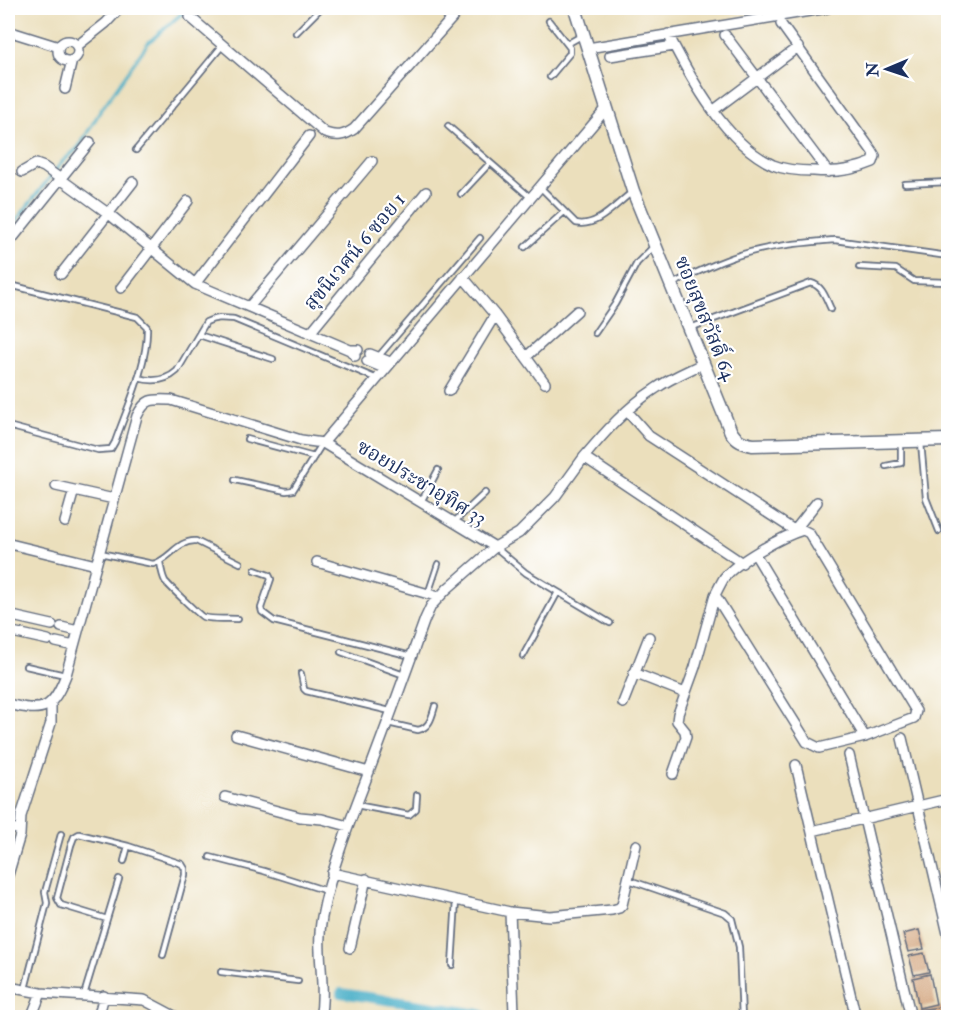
<svg xmlns="http://www.w3.org/2000/svg" width="956" height="1025" font-family="'IM FELL Double Pica','Noto Serif Thai',serif">
<style>
.lines{fill:none;stroke-linecap:round;stroke-linejoin:round}
.stream{stroke:#48afc7;stroke-width:3}
.canal{stroke:#48afc7;stroke-width:10}
.building{fill:#cf9d72}
.service-casing{stroke:#646d7f;stroke-width:8}
.minor-casing{stroke:#646d7f;stroke-width:12}
.tertiary-casing{stroke:#646d7f;stroke-width:15}
.service{stroke:#fff;stroke-width:4.5}
.minor{stroke:#fff;stroke-width:9}
.tertiary{stroke:#fff;stroke-width:12}
.labels{text-anchor:middle;stroke-width:4.5;stroke-linejoin:round;paint-order:stroke}
.street-label{font-size:20px;fill:#1b2f5e;stroke:#fff}
</style>
<rect width="100%" height="100%" fill="#fff"/>
<filter id="ink" filterUnits="userSpaceOnUse"><feTurbulence type="fractalNoise" baseFrequency=".0167" numOctaves="2"/><feDisplacementMap in="SourceGraphic" scale="12" xChannelSelector="R" yChannelSelector="G"/><feConvolveMatrix kernelMatrix="1 2 1 2 8 2 1 2 1" color-interpolation-filters="sRGB"/></filter>
<filter id="wash" filterUnits="userSpaceOnUse"><feTurbulence type="fractalNoise" baseFrequency=".008" numOctaves="4" result="noise"/><feDisplacementMap in="SourceGraphic" scale="24" xChannelSelector="R" yChannelSelector="G"/><feGaussianBlur stdDeviation="1.35" result="paint"/><feColorMatrix in="noise" values="0 0 0 0 0 0 0 0 0 0 0 0 0 0 0 0 0 1.4 0 .05"/><feComposite in="paint" operator="in"/></filter>
<g filter="url(#wash)">
<rect width="100%" height="100%" fill="#ebdfbc"/>
<g class="lines">
<!-- stream -->
<path class="stream" d="M8,231L62,162L78,148L101,110L148,43L188,8"/>
<!-- canal -->
<path class="canal" d="M341,993L479,1014L482,1015L481,1018"/>
</g>
<g id="blocks">
<!-- building -->
<path class="building" d="M919,930L924,949L908,952L903,934Z
M924,953L929,972L914,975L909,956Z
M930,974L936,1004L919,1008L913,978Z
M946,1006V1018H920L919,1010Z"/>
</g>
</g>
<g filter="url(#ink)">
<use href="#blocks" fill-opacity="0" stroke="#646d7f" stroke-width="1.5"/>
<g class="lines">
<defs>
<path id="service" d="M352,8H354
M549,21L570,48V53L550,77
M296,33L321,8
M567,44L583,35
M448,126L531,198
M136,150L222,46
M905,184L948,182
M540,187L576,223C597,228 615,205 631,193
M461,194L490,163
M525,247L564,212
M859,267L896,269L914,281L948,282
M672,284C691,275 711,265 731,258C763,246 801,243 835,240L948,256
M690,328L811,283C823,286 826,299 831,309
M595,333L615,304L637,263L653,247
M199,335L273,359
M378,357L480,238
M138,378C152,382 166,381 177,371L206,322C216,317 223,318 234,319L375,378
M8,426L98,450L111,449L115,442C127,408 148,364 147,327L137,317L14,286
M247,439L314,457
M921,443L926,498L939,531
M886,466L901,463V443
M235,480L286,491L293,490L322,444
M421,502L438,470
M454,522L485,493
M495,547L526,573L610,623
M100,553L153,564C170,560 177,540 196,541L240,563
M160,562C161,568 162,575 165,581C168,585 200,616 203,617C214,620 227,618 238,619
M255,570L269,575L271,579L261,608L262,612L274,621L411,656
M428,594L438,564
M341,652L404,675
M523,656L558,592
M26,666L65,675
M301,674L304,689L306,691L390,711
M388,723L418,730C430,728 432,716 435,706
M356,805L409,815L416,809L417,795
M210,857L264,871L327,891
M124,861L128,846
M629,880L725,913L732,919L739,947L742,1018
M107,919L61,905L57,898L71,845L74,837L79,834L128,846L182,864L185,869V875L163,955
M452,965L456,900
M221,972L298,981
M25,989L47,903L45,892L61,834
M84,995L119,879"/>
<path id="minor" d="M8,11V8
M190,17L325,133C337,137 344,136 354,129L461,8
M8,31L59,47
M668,34C691,79 725,143 773,165C785,170 801,171 814,171C834,173 854,170 873,162L875,156L872,151L781,24
M725,35L828,172
M58 51a10 10 0 1 1 20 0a10 10 0 1 1-20 0Z
M77,46L106,23L120,8
M588,48L828,8
M610,56L674,46
M65,89L72,60
M714,110L798,47
M22,172L36,164L44,167L109,214L195,284L350,350
M8,244L90,142
M61,274L133,182
M463,277L495,315L545,383
M195,284L309,136
M121,288L188,201
M249,307L372,161
M310,333L426,192
M370,354L390,362
M355,356L350,350H358
M526,357L577,311
M367,361L384,368
M704,363C688,371 670,378 655,389C627,407 605,432 584,457L742,563
M449,391L495,315
M627,411L649,436L797,532
M56,486L114,499
M65,522L74,490
M795,530L817,502
M10,544L96,565
M495,547L323,443L606,109
M755,554L865,737
M317,562L439,597
M8,615L52,625
M61,627L78,631
M8,631L48,640
M56,642L74,646
M634,673L685,693
M623,703L649,637
M8,704C44,713 52,710 66,675L137,416C146,398 152,399 171,400L301,440L323,443
M236,735L369,772
M902,738L948,934
M849,755L911,1018
M796,765L856,1018
M673,774L686,737L685,731L677,721L678,714L695,667L715,595C718,589 721,583 724,578C737,561 783,536 803,530L809,533L916,711L914,718L865,737L819,748L807,742L715,595
M225,797L300,817L322,819L348,826
M8,827L20,830
M812,831L948,799
M332,873L510,912L550,916L612,910L619,908L622,905L636,845
M8,875L20,835L21,816L51,723V703
M510,912L514,1013
M350,948L366,879
M8,987L41,993L144,1000L178,1018
M31,1018L41,993
M98,1018L104,996
M320,1018C327,984 315,951 322,917C332,863 354,812 373,761C391,714 408,666 425,619L431,606L447,589L495,547L519,533L555,497L584,457"/>
<path id="tertiary" d="M575,8L633,191L731,432C737,441 742,443 753,445L948,440"/>
</defs>
<!-- service casing -->
<use href="#service" class="service-casing"/>
<!-- minor casing -->
<use href="#minor" class="minor-casing"/>
<!-- tertiary casing -->
<use href="#tertiary" class="tertiary-casing"/>
<!-- service -->
<use href="#service" class="service"/>
<!-- minor -->
<use href="#minor" class="minor"/>
<!-- tertiary -->
<use href="#tertiary" class="tertiary"/>
</g>
</g>
<g class="labels">
<!-- street labels -->
<g class="street-label">
<text transform="translate(354 251) rotate(-50)" y="7">สุขนิเวศน์ 6 ซอย 1</text>
<text transform="translate(706 318) rotate(68)" y="7">ซอยสุขสวัสดิ์ 64</text>
<text transform="translate(422 482) rotate(31)" y="7">ซอยประชาอุทิศ 33</text>
</g>
</g>
<!-- margin -->
<rect width="956" height="1025" fill="none" stroke="#fff" stroke-width="30"/>
<!-- north arrow -->
<g transform="translate(887 69) rotate(268)" stroke="#ffffff" stroke-width="4.5" paint-order="stroke">
<path d="M0-4.5L10 22L0 15L-10 22Z" fill="#1b2f5e"/>
<text y="-9" font-size="16" font-weight="bold" text-anchor="middle" fill="#1b2f5e">N</text>
</g>
</svg>
